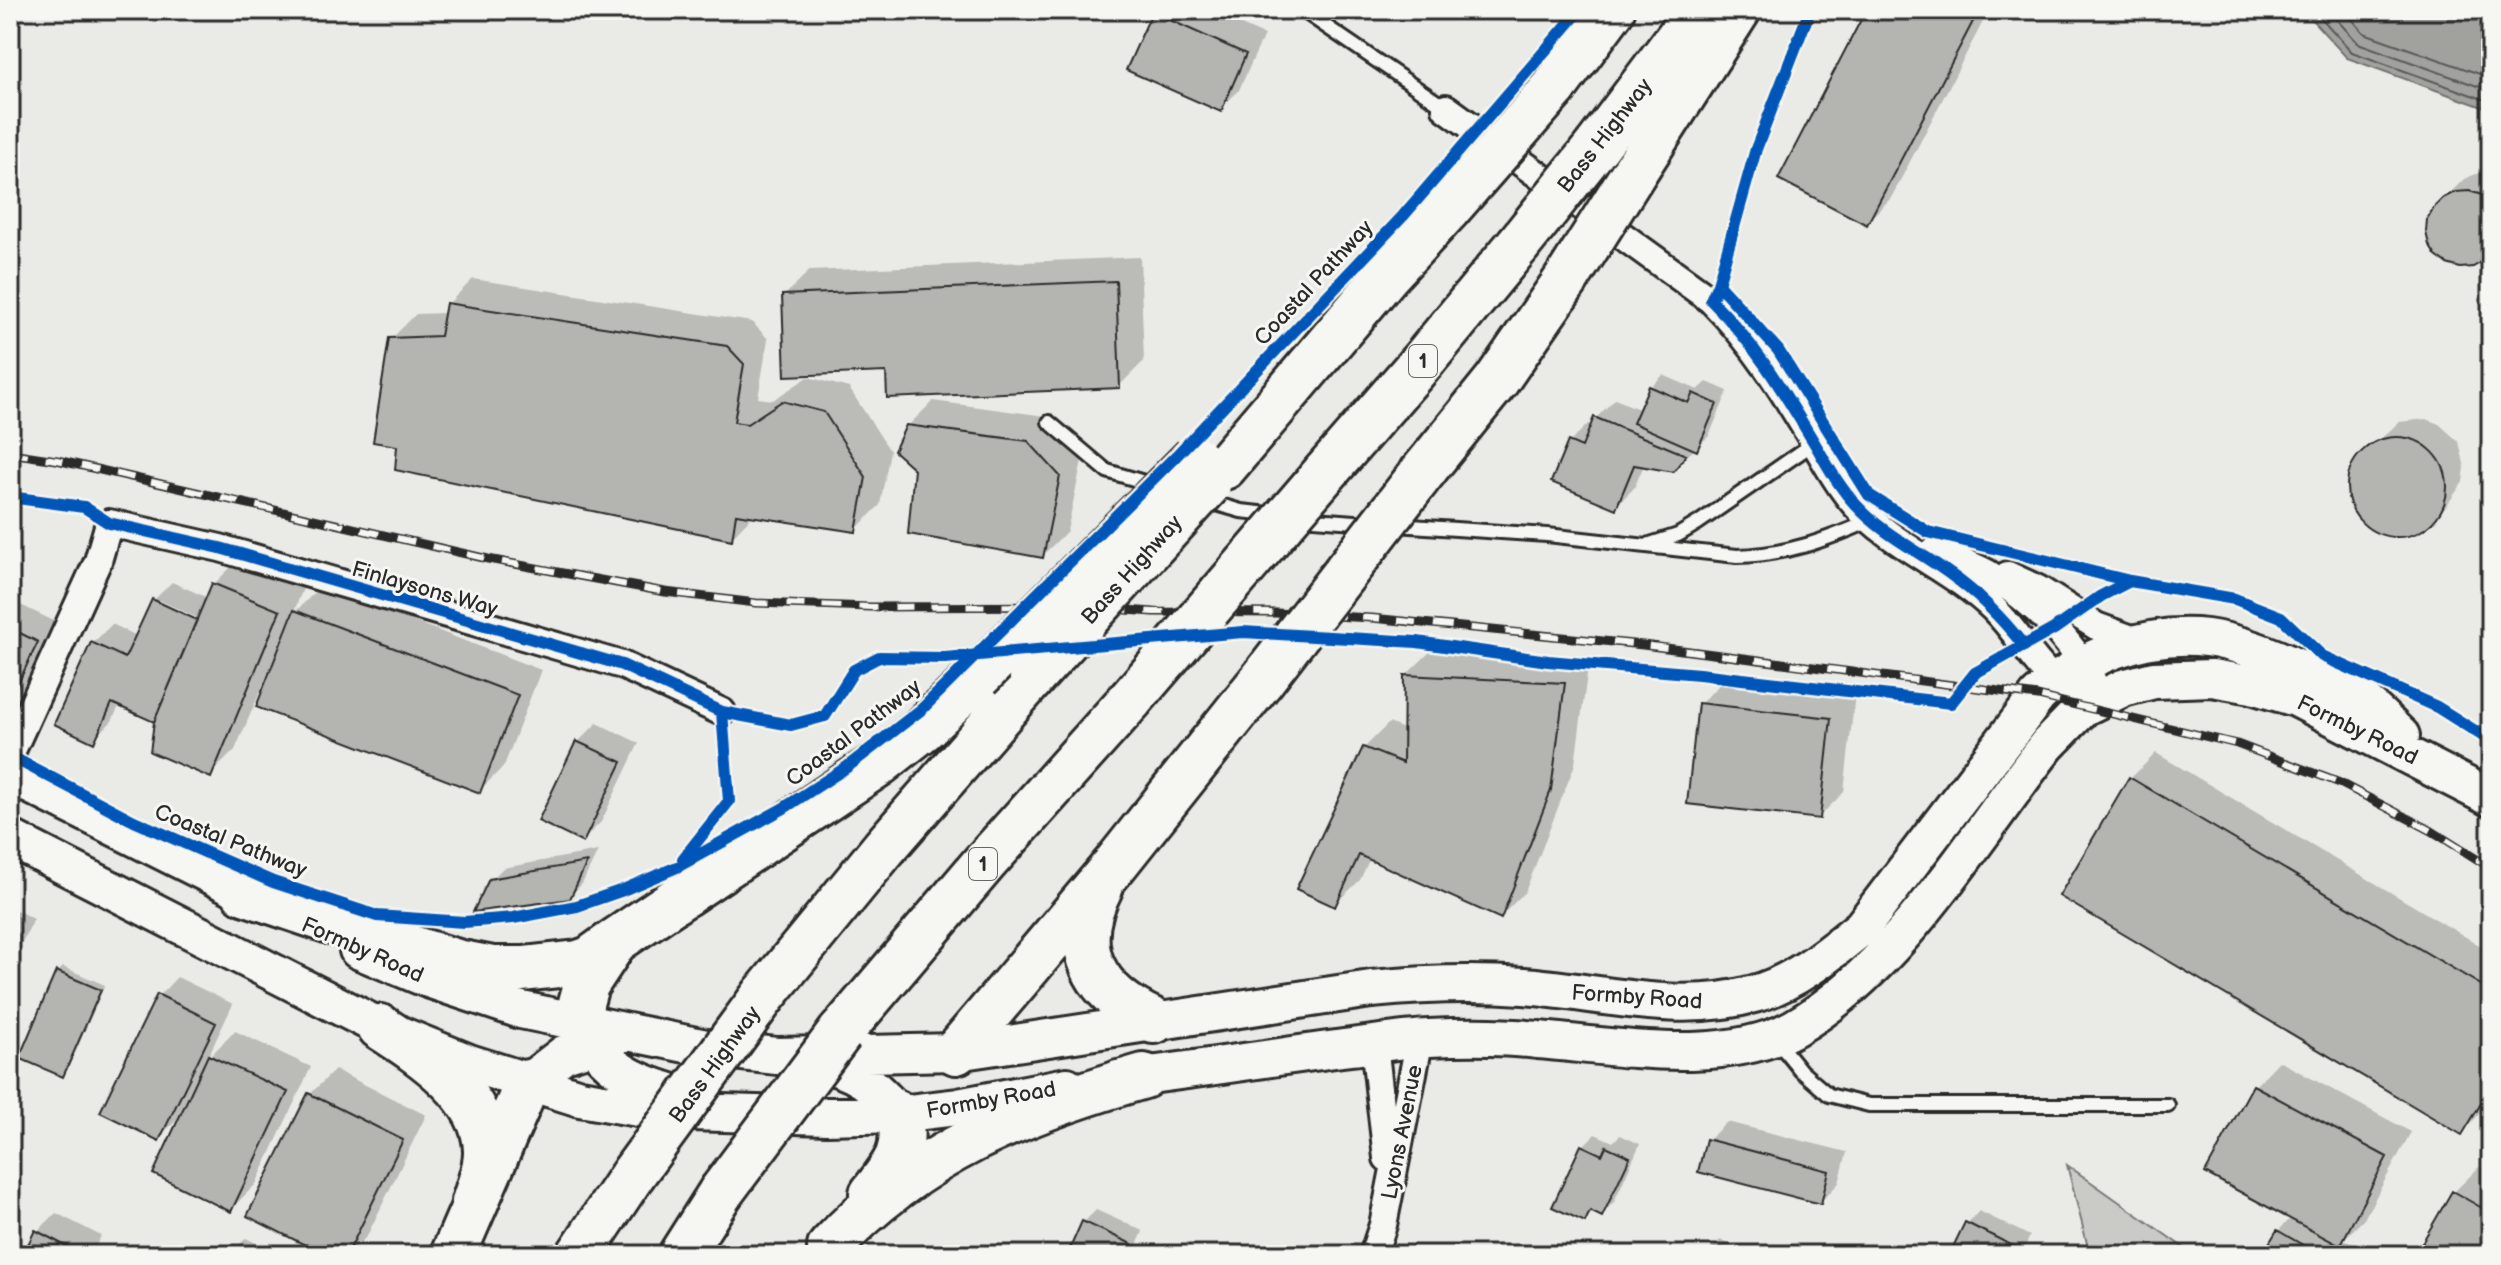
<svg xmlns="http://www.w3.org/2000/svg" width="2501" height="1265" font-family="'Balsamiq Sans',sans-serif">
<style>
.green{fill:#cacac7;stroke:#7a7a79;stroke-width:2}
.water{fill:#a1a19e;stroke:#727270;stroke-width:2}
.shadow{fill:#0003;fill-rule:evenodd}
.lines{fill:none;stroke-linecap:round;stroke-linejoin:round}
.shore{stroke:#5a5a59;stroke-width:2}
.building{fill:#b4b4b1;stroke:#2b2b2b;stroke-width:2}
.service-casing{stroke:#2b2b2b;stroke-width:18}
.minor-casing{stroke:#2b2b2b;stroke-width:32}
.secondary-casing{stroke:#2b2b2b;stroke-width:42}
.motorway-casing{stroke:#2b2b2b;stroke-width:50}
.service{stroke:#f6f6f2;stroke-width:12}
.minor{stroke:#f6f6f2;stroke-width:26}
.secondary{stroke:#f6f6f2;stroke-width:36}
.motorway{stroke:#f6f6f2;stroke-width:44}
.rail-casing{stroke:#2b2b2b;stroke-width:9}
.rail{stroke:#f6f6f2;stroke-width:6;stroke-dasharray:18;stroke-linecap:butt}
.motorway-bridge-casing{stroke:#2b2b2b;stroke-width:50;stroke-linecap:butt}
.motorway-bridge{stroke:#f6f6f2;stroke-width:44}
.cycleway-casing{stroke:#f6f6f2;stroke-width:17}
.cycleway{stroke:#0057b8;stroke-width:12}
.labels{text-anchor:middle;stroke-width:6;stroke-linejoin:round;paint-order:stroke}
.shield{fill:#f6f6f2;stroke:#686867;stroke-width:2}
.shield-label{font-size:20px;font-weight:bold;fill:#2b2b2b}
.street-label{font-size:22px;fill:#2b2b2b;stroke:#f6f6f2}
</style>
<rect width="100%" height="100%" fill="#eaeae6"/>
<filter id="ink" filterUnits="userSpaceOnUse"><feTurbulence type="fractalNoise" baseFrequency=".0125" numOctaves="2"/><feDisplacementMap in="SourceGraphic" scale="16" xChannelSelector="R" yChannelSelector="G"/><feConvolveMatrix kernelMatrix="1 2 1 2 8 2 1 2 1" color-interpolation-filters="sRGB"/></filter>
<g filter="url(#ink)">
<!-- green -->
<path class="green" d="M2067,1165L2194,1255H2090Z"/>
<!-- water -->
<path class="water" d="M2303,10H2491V110L2347,58Z"/>
<!-- shadow -->
<path class="shadow" d="M1157,10H1207L1264,35L1239,90L1220,109L1153,13Z
M1868,10H1989L1891,198L1866,223Z
M2489,173L2491,174V254L2435,208L2464,179L2476,174Z
M1140,257L1144,361L1119,386L888,370L784,296L809,271Z
M473,279L752,322L768,339L758,398L773,400L808,377L849,388L890,451L880,505L855,530L754,514L731,538L399,444L391,339L416,314L446,313L448,304Z
M1663,375L1698,390L1707,382L1728,391L1709,436L1672,470L1644,465L1634,488L1615,507L1570,442L1588,424L1593,425L1596,418L1615,399L1641,410L1651,387Z
M933,401L1053,417L1084,451L1067,531L1042,556L917,469L908,426Z
M2426,419L2439,424L2459,442L2465,468L2463,482L2447,505L2428,524L2416,531L2389,534L2365,522L2351,499L2352,472L2358,460L2399,422Z
M239,559L304,586L293,614L321,586L541,670L504,766L479,791L268,673L235,750L210,775L156,721L120,704L112,721L93,740V643L112,624L137,636L154,600L172,582L208,598L214,584ZM159,600L206,622L205,626L159,605Z
M10,600L56,622L22,691L10,703Z
M1431,651L1589,659L1575,764L1525,892L1500,917L1370,858L1360,880L1335,904L1364,748L1389,723L1406,730V675Z
M1725,679L1855,694L1844,792L1819,817L1700,704Z
M597,723L639,743L601,822L583,840L578,742Z
M2156,753L2491,952V1101L2462,1133L2062,896L2131,778Z
M598,851L582,884L569,897L491,880L503,868Z
M10,907L34,919L10,965Z
M63,967L105,985L68,1069L63,1075L58,972Z
M177,977L233,1004L207,1059L235,1031L311,1067L256,1184L231,1209L182,1115L158,1138L159,996Z
M2279,1061L2411,1132L2364,1219L2344,1239L2372,1255H2264L2278,1231L2291,1218L2255,1086Z
M335,1070L426,1115L367,1236L348,1255H330L310,1094Z
M1727,1122L1847,1152L1839,1183L1820,1202L1708,1140Z
M1595,1134L1613,1142L1620,1135L1640,1144L1614,1202L1602,1214L1594,1211L1585,1220L1583,1146Z
M2479,1167L2491,1174V1255H2417L2454,1192Z
M1096,1210L1143,1231L1133,1255H1069L1084,1222Z
M1979,1211L2030,1236L2021,1255H1953L1967,1224Z
M56,1213L101,1236L91,1255H25L37,1232Z
M246,1238L280,1255H229Z
M1720,1240L1754,1255H1705Z"/>
<g class="lines">
<!-- shore -->
<path class="shore" d="M2314,10L2352,52L2491,102
M2328,10L2358,43L2491,91
M2344,10L2364,33L2491,78"/>
</g>
<!-- building -->
<path class="building" d="M1866,10H1979L1867,225L1778,179Z
M1152,12L1246,54L1221,112L1126,70Z
M2469,191L2482,195L2491,203V257L2473,267L2460,268L2447,264L2436,256L2429,245L2426,232L2427,219L2434,207L2443,198L2455,192Z
M1116,281L1120,388L887,398L886,372L785,376L782,295Z
M446,303L727,346L744,364L734,422L747,424L782,401L824,412L866,477L856,532L736,514L732,540L395,470L397,446L373,442L389,338L440,336Z
M1649,386L1688,403L1693,393L1717,404L1697,451L1633,423Z
M1594,417L1686,455L1673,472L1634,465L1616,509L1551,482L1568,441L1582,447Z
M906,425L1028,441L1060,476L1043,558L908,534L914,469L894,451Z
M2347 487a50 50 0 1 1 100 0a50 50 0 1 1-100 0Z
M212,583L280,611L211,778L150,752L154,722Z
M152,599L197,620L154,722L112,703L94,743L54,724L91,642L125,658Z
M294,610L518,695L480,793L256,707Z
M10,628L38,642L10,700Z
M1404,675L1565,683L1551,790L1501,919L1359,855L1335,907L1296,889L1363,747L1403,763Z
M1698,703L1831,718L1820,819L1687,804Z
M576,741L622,762L583,843L538,821Z
M2129,777L2491,991V1087L2462,1135L2059,896Z
M587,862L570,899L473,912L489,879Z
M56,971L101,990L63,1077L19,1058Z
M157,994L216,1023L159,1141L100,1112Z
M208,1055L288,1092L231,1212L153,1174Z
M2253,1085L2387,1157L2340,1246L2205,1173Z
M308,1093L403,1140L347,1255H325L247,1216Z
M1706,1139L1829,1171L1821,1204L1698,1172Z
M1581,1145L1602,1155L1606,1146L1630,1157L1602,1217L1590,1211L1585,1222L1552,1207Z
M2452,1191L2491,1213V1255H2415Z
M1082,1221L1132,1244L1127,1255H1067Z
M1965,1222L2019,1249L2016,1255H1952L1955,1248L1953,1247Z
M35,1230L83,1255H23Z
M2277,1230L2320,1255H2262Z"/>
<g class="lines">
<defs>
<path id="service" d="M1302,10L1446,108
M1049,422L1107,471L1154,485
M1206,501L1241,511L1278,515
M1300,518L1369,523
M1396,525L1547,535L1737,556C1786,555 1826,540 1870,521
M1650,544L1678,535L1698,523L1814,443
M1776,1040L1801,1071L1829,1095L1869,1105H2168"/>
<path id="minor" d="M1446,108L1711,300C1754,343 1783,390 1814,442C1827,463 1837,484 1854,503C1891,546 1952,568 1994,609C2031,646 2039,684 2094,701
M1935,551C1952,558 1970,564 1987,573C2033,600 2080,647 2100,697
M2008,575L2038,589L2096,626L2140,642
M10,755L98,561L109,523L220,548L622,665L722,712
M1374,1044L1387,1158
M1373,1255L1383,1225L1420,1038"/>
<path id="secondary" d="M10,775L270,905
M10,838L380,1027L469,1063L580,1098L644,1109L690,1112L827,1116L899,1114L958,1107L1067,1086
M358,950L428,979L521,1010L706,1048L777,1056L956,1052L1371,989C1422,984 1473,982 1524,986C1600,992 1678,1015 1754,994C1795,983 1830,953 1862,927L2038,696C2082,656 2146,631 2207,638C2237,642 2267,654 2294,666C2316,675 2340,686 2360,699C2375,709 2388,724 2401,736
M580,1022C606,1074 638,1082 689,1098
M818,1063C858,1070 873,1085 899,1114
M1118,1079C1196,1070 1273,1057 1351,1047C1377,1044 1403,1039 1429,1038C1466,1036 1502,1036 1538,1040C1614,1046 1725,1067 1794,1028C1898,969 1974,838 2047,745L2084,707L2123,688L2154,680L2212,678L2252,685L2296,698L2491,798
M528,1082L564,1054L614,1038"/>
<path id="motorway" d="M1554,88L1612,10
M1597,146L1699,10
M1631,177L1738,10
M1224,467L1387,275L1448,209
M1425,469L1497,380L1566,280
M1324,474L1426,357L1518,245
M1101,886C1068,949 1094,993 1154,1021
M244,892L395,943L457,962L493,969H523L578,963L590,959L615,941
M764,995L884,848L1032,678
M580,1022L581,1003L586,985L615,941L880,763L923,729L979,676
M380,1027C422,1054 487,1096 486,1153C486,1169 479,1186 474,1202
M840,1033L985,862L1131,699
M956,1052L1113,867L1262,680
M872,1194C894,1166 908,1151 899,1114
M830,1247C917,1152 1023,1111 1144,1076
M453,1255L528,1082
M579,1255L633,1174
M681,1255L721,1192"/>
</defs>
<!-- service casing -->
<use href="#service" class="service-casing"/>
<!-- minor casing -->
<use href="#minor" class="minor-casing"/>
<!-- secondary casing -->
<use href="#secondary" class="secondary-casing"/>
<!-- motorway casing -->
<use href="#motorway" class="motorway-casing"/>
<!-- service -->
<use href="#service" class="service"/>
<!-- minor -->
<use href="#minor" class="minor"/>
<!-- secondary -->
<use href="#secondary" class="secondary"/>
<!-- motorway -->
<use href="#motorway" class="motorway"/>
<defs>
<path id="rail" d="M10,453L57,460L488,559L665,592L756,603L871,607L1070,606L1154,612L1276,613L1372,618L1643,645L2038,696L2237,744L2340,783L2432,831L2491,868"/>
</defs>
<!-- rail casing -->
<use href="#rail" class="rail-casing"/>
<!-- rail -->
<use href="#rail" class="rail"/>
<defs>
<path id="motorway-bridge" d="M1448,209L1554,88
M1518,245L1597,146
M1566,280L1631,177
M979,676L1195,458
M1032,678L1208,485
M1262,680L1425,469
M1131,699L1324,474
M633,1174L764,995
M721,1192L840,1033"/>
</defs>
<!-- motorway-bridge casing -->
<use href="#motorway-bridge" class="motorway-bridge-casing"/>
<!-- motorway-bridge -->
<use href="#motorway-bridge" class="motorway-bridge"/>
<defs>
<path id="cycleway" d="M1810,10L1756,149L1718,284L1711,300C1755,344 1780,386 1812,439C1826,462 1837,485 1856,505C1882,534 1919,551 1950,574C1980,595 2002,618 2024,646
M1718,284L1778,350L1869,495L1928,532L2130,581
M10,497L84,507L109,523L220,548L622,665L722,712L791,725L825,716L854,670L879,657L945,658L1243,632L1417,642L1548,661L1699,674L1951,703L1975,673L2054,629L2101,596L2130,581L2235,599L2281,617L2322,656L2437,707L2491,741
M10,756L134,821L273,882L377,916L464,922L513,918L577,906L623,890L677,867L784,808L847,767L922,709L1176,456L1403,216L1580,10
M683,859L729,801L722,712"/>
</defs>
<!-- cycleway casing -->
<use href="#cycleway" class="cycleway-casing"/>
<!-- cycleway -->
<use href="#cycleway" class="cycleway"/>
</g>
</g>
<g class="labels">
<!-- shield labels -->
<g class="shield">
<rect x="1409" y="345" width="28" height="32" rx="6"/>
<rect x="969" y="848" width="28" height="32" rx="6"/>
</g>
<g class="shield-label">
<text x="1423" y="368">1</text>
<text x="983" y="871">1</text>
</g>
<!-- street labels -->
<g class="street-label">
<text transform="translate(1604 135) rotate(-52)" y="8">Bass Highway</text>
<text transform="translate(1313 282) rotate(-47)" y="8">Coastal Pathway</text>
<text transform="translate(1131 569) rotate(-48)" y="8">Bass Highway</text>
<text transform="translate(425 588) rotate(16)" y="8">Finlaysons Way</text>
<text transform="translate(2358 729) rotate(26)" y="8">Formby Road</text>
<text transform="translate(853 732) rotate(-37)" y="8">Coastal Pathway</text>
<text transform="translate(231 840) rotate(22)" y="8">Coastal Pathway</text>
<text transform="translate(363 949) rotate(24)" y="8">Formby Road</text>
<text transform="translate(1637 996) rotate(4)" y="8">Formby Road</text>
<text transform="translate(714 1064) rotate(-54)" y="8">Bass Highway</text>
<text transform="translate(991 1099) rotate(-10)" y="8">Formby Road</text>
<text transform="translate(1401 1132) rotate(-79)" y="8">Lyons Avenue</text>
</g>
</g>
<!-- margin -->
<rect width="2501" height="1265" fill="none" stroke="#f6f6f2" stroke-width="40"/>
<rect x="20" y="20" width="2461" height="1225" fill="none" stroke="#2b2b2b" stroke-width="3" filter="url(#ink)"/>
</svg>
